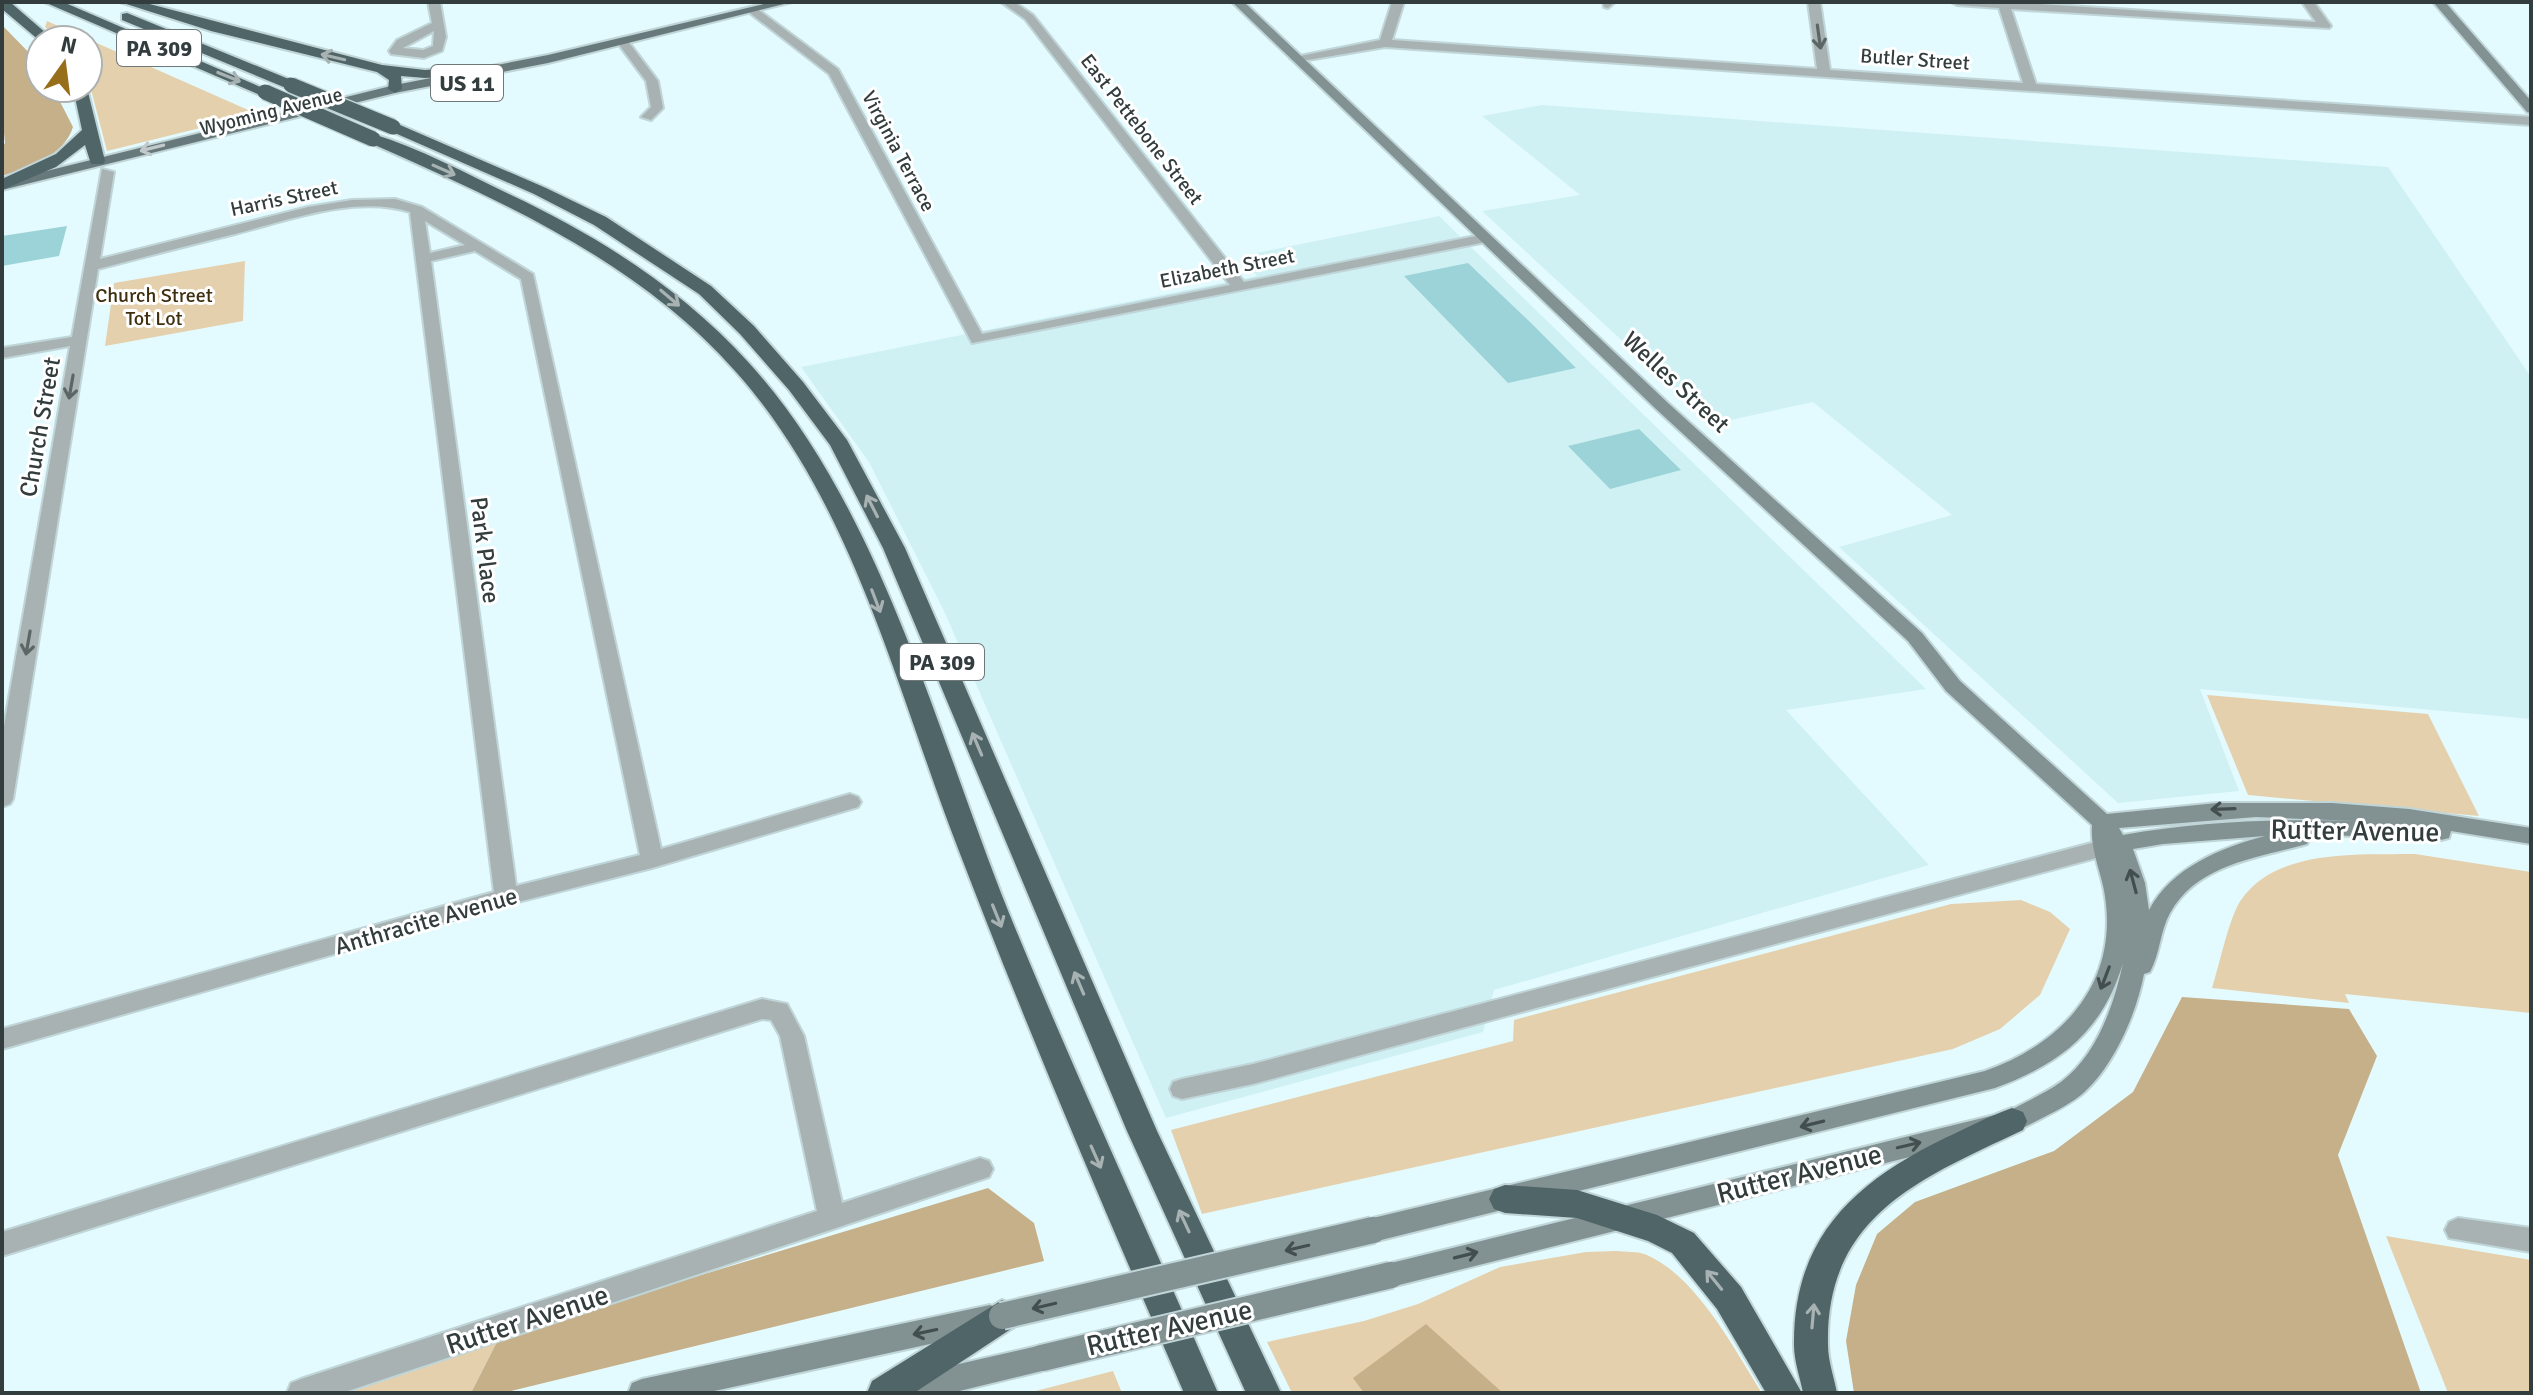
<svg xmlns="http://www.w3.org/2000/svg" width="2533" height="1395" font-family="Signika,sans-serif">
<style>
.built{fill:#cff1f4}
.green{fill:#e5d0ad}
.forest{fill:#c6b08a}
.building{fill:#9cd3d8}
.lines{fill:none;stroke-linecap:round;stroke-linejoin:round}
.street-casing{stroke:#c0d5d8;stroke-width:4}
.secondary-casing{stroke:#c0d5d8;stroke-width:4}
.primary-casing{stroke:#c0d5d8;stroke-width:4}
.highway-casing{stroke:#c0d5d8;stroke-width:4}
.street{fill:#a8b2b3;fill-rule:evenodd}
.secondary{fill:#829192;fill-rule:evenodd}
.primary{fill:#67797b;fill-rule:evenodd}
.highway{fill:#506567;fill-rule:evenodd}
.secondary-bridge-casing{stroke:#c0d5d8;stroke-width:30;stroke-linecap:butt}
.highway-bridge-casing{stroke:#c0d5d8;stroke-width:18;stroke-linecap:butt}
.secondary-bridge{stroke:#829192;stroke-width:26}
.highway-bridge{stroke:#506567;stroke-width:15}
.oneway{stroke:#5c6667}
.oneway2{stroke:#a8b2b3}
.oneway3{stroke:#c2c9ca}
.oneway4{stroke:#434e4f}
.labels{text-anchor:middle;stroke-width:6;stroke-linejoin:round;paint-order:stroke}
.far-street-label{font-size:20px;fill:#333d3e;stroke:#fff}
.far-park-label{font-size:20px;fill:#402f0f;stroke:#fff}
.shield{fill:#fff;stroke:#707778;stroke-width:2}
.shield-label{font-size:22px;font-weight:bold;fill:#333d3e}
.street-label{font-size:24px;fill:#333d3e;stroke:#fff}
.near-street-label{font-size:28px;fill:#333d3e;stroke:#fff}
</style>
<rect width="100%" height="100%" fill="#e3fbfe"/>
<!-- built -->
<path class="built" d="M1542,105L2388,167L2531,377V719L2200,689L2239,791L2118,803L1839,547L1952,515L1813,402L1712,424L1482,211L1580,195L1482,116Z
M1439,216L1926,689L1786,710L1929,865L1494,990L1483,1032L1166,1118L944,611L869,462L801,367L1257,276L1241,256Z"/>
<!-- green -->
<path class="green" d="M47,21L257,114L107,151L88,78V40H59L45,27Z
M245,261L243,321L105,346L114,283Z
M2207,695L2428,714L2479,816L2248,795Z
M2415,854L2531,872V1013L2345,994L2349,1003L2212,988C2219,967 2229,917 2241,900C2277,848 2359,855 2415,854Z
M2021,900L2050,912L2070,929L2040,995L2000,1029L1953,1049L1202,1214L1171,1130L1513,1041L1514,1020L1951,904Z
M2386,1236L2531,1260V1393H2448Z
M1616,1251C1626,1252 1638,1251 1647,1255C1697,1277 1734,1349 1762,1393H1292L1267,1342L1364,1321L1418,1304L1500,1267L1586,1252Z
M500,1336L471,1393H335Z
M1113,1371L1122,1393H1028Z"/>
<!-- forest -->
<path class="forest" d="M2,25L40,64V88H53L73,127C64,156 29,167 2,176V147L5,143L2,113Z
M2182,997L2349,1009L2377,1056L2338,1155L2421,1393H1854L1846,1341L1856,1285L1877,1234L1915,1202L2054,1151L2133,1092Z
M988,1188L1034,1223L1044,1261L503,1393H471L500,1336Z
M1426,1324L1503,1393H1364L1353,1378Z"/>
<!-- building -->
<path class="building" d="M67,226L59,256L2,266V236Z
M1468,263L1529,321L1576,368L1508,383L1404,276Z
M1639,429L1681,470L1610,489L1568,446Z"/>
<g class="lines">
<defs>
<path id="street" d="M428,2H440L446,37L442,51L424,58L391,54L389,51L397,40L432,23ZM434,31L433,46L423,50L403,48Z
M1001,2H1014L1033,15L1244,282L1486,234L1493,238L1486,242L972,343L829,74L746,10L756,8L838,69L982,334L1230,285L1025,19Z
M1392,2H1404L1392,40L1817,69L1808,2H1820L1830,70L2023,83L1999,8L1957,5L1951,2H2009L2316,22L2302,2H2314L2331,26L2329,28L2011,9L2036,84L2531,117V125L1385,47L1296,62L1290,58L1380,40Z
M1603,2H1615L1608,8L1604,7Z
M619,40H627L658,81L663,108L651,120L641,117L651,107L646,81L617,42Z
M102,169L114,172L100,259L308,207L352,200L395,199L422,207L533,274L661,849L850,794L858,797L861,802L858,807L652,868L506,905L2,1049V1029L494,892L410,212C355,195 289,220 235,234C190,245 144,257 98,269L13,799L10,804L2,807V738L70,346L2,358V348L72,337ZM425,221L465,245L430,253ZM475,251L521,279L640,855L516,886L431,261Z
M2118,836L2126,838L2129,844L2126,850L1253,1084L1182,1099L1173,1096L1170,1089L1173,1082L1182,1079L1253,1064Z
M762,999L787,1004L804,1036L842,1203L980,1158L989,1161L993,1169L989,1177L342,1393H287L291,1383L301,1379L817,1211L780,1036L771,1020L762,1019L2,1256V1232Z
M2458,1218L2531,1228V1252L2449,1238L2445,1230L2449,1222Z"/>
<path id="secondary" d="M1232,2H1244L1668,403L1922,633L1960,681L2107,814L2217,803H2332L2409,809L2531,828V844L2451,831L2449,838L2441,840L2308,834L2310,838L2307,844C2259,858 2198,863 2170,913C2160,931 2160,954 2150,972L2144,974C2136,1015 2113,1068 2081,1095C2063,1109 2041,1118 2021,1129L1391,1287L1381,1284L1377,1275L1381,1266L1391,1263L2007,1112C2025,1102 2044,1094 2061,1082C2097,1055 2114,1005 2123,963C2102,1032 2060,1064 1995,1088L1373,1242L1364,1238L1360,1230L1364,1222L1373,1218L1985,1071C2059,1045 2115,988 2106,904C2104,876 2090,854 2092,825L1946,691L1908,641L1656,409ZM2256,817L2379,822C2293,818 2208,820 2123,835L2119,828ZM2265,836C2221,848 2172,867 2149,910L2145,883L2133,849L2163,844Z
M2433,2H2445L2531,101V113L2527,112Z
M990,1305L1000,1309L1004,1318L1000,1327L990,1331L705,1393H628L632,1383L642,1379Z
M1042,1345L1052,1349L1056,1358L1052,1367L1042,1371L951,1393H879L883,1383L893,1379Z"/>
<path id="primary" d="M772,2H792L548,63L395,93L2,190V182L395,85L548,55Z"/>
<path id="highway" d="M2,2H10L54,40L40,41L2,9Z
M44,2H63L272,92L270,95H260Z
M120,2H142L382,65L425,70L484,66L491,70L484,74L425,78L401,76L402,89L395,93L388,89L389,80L377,72L211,31Z
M127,13L296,82L298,85L296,88H286L122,20V14Z
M73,88H87L105,161L103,164H91L85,145L56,167L2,190V179L56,154L82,130Z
M393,122L546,188L606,217L711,286L754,326L803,382L847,440L905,548L1157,1131L1281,1393H1246L1127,1131L883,548L830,445L789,390L740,334L699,294L594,225L534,194L388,130V124Z
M373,134C420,148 467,174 511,195C600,237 683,290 749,363C881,508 937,734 1009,913C1075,1075 1149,1233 1218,1393H1184C1106,1214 1029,1034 959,851C896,689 854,504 736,372C637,260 501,201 368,142L365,139Z
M2012,1108L2023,1112L2027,1121L2023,1130C1922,1178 1825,1215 1828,1345C1828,1361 1834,1377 1837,1393H1803C1800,1377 1794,1361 1794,1345C1793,1237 1855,1182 1945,1138C1967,1128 1989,1116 2012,1108Z
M1505,1185L1577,1190L1657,1215L1694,1233L1741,1287L1802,1393H1766L1717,1309L1672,1253L1648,1241L1577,1218L1505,1213L1494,1209L1489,1199L1494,1189Z
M1002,1300L1014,1305L1019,1316L1014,1327L914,1393H867L872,1381Z"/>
</defs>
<!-- street casing -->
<use href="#street" class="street-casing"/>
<!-- secondary casing -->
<use href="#secondary" class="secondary-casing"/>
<!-- primary casing -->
<use href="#primary" class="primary-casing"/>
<!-- highway casing -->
<use href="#highway" class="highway-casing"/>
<!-- street -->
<use href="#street" class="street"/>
<!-- secondary -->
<use href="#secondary" class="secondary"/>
<!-- primary -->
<use href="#primary" class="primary"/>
<!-- highway -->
<use href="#highway" class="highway"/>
<defs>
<path id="secondary-bridge" d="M1002,1316L1373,1230
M1042,1358L1391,1275"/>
<path id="highway-bridge" d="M291,85L393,127
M265,92L373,139"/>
</defs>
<!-- secondary-bridge casing -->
<use href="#secondary-bridge" class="secondary-bridge-casing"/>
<!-- highway-bridge casing -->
<use href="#highway-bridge" class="highway-bridge-casing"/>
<!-- secondary-bridge -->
<use href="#secondary-bridge" class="secondary-bridge"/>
<!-- highway-bridge -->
<use href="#highway-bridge" class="highway-bridge"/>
</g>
<!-- one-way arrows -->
<defs><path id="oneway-shaft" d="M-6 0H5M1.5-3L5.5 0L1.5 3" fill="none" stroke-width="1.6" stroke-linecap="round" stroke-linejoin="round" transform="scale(2)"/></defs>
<g class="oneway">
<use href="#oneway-shaft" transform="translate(1819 37) rotate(82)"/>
<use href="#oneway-shaft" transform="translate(71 387) rotate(100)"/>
<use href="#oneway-shaft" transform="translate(28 643) rotate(100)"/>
</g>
<g class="oneway2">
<use href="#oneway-shaft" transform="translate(333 57) rotate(-167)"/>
<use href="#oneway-shaft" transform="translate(229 77) rotate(22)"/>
<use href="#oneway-shaft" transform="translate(444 170) rotate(24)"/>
<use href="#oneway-shaft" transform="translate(670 298) rotate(40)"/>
<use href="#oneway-shaft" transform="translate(872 506) rotate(-117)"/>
<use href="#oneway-shaft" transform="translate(876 601) rotate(69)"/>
<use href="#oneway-shaft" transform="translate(977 744) rotate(-113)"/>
<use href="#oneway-shaft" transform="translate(997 916) rotate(68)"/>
<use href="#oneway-shaft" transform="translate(1079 983) rotate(-113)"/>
<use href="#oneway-shaft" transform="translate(1096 1157) rotate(66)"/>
<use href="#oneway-shaft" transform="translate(1184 1221) rotate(-115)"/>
<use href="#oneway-shaft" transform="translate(1714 1280) rotate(-129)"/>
<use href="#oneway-shaft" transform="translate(1813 1316) rotate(-85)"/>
</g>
<use class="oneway3" href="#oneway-shaft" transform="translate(152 148) rotate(166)"/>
<g class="oneway4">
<use href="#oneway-shaft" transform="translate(2223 809) rotate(178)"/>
<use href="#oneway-shaft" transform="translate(2133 881) rotate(-105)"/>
<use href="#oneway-shaft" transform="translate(2105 978) rotate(111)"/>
<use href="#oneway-shaft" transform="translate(1812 1124) rotate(166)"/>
<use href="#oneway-shaft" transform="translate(1909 1145) rotate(-13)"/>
<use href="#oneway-shaft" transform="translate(1297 1248) rotate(167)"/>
<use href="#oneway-shaft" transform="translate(1466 1255) rotate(-14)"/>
<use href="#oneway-shaft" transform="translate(1044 1306) rotate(167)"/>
<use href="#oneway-shaft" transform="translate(925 1332) rotate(168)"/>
</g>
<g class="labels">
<!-- far-street labels -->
<g class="far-street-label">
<text transform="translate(1915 59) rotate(4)" y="7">Butler Street</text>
<text transform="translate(271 111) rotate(-14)" y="7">Wyoming Avenue</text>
<text transform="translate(1142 129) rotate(52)" y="7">East Pettebone Street</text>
<text transform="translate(899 151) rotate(62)" y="7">Virginia Terrace</text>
<text transform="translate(284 198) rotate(-12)" y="7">Harris Street</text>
<text transform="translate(1227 268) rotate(-11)" y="7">Elizabeth Street</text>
</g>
<!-- far-park labels -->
<g class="far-park-label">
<text x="154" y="302">Church Street<tspan x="154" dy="23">Tot Lot</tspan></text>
</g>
<!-- shield labels -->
<g class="shield">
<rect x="117" y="30" width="84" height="36" rx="6"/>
<rect x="431" y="65" width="72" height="36" rx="6"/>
<rect x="900" y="644" width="84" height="36" rx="6"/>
</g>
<g class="shield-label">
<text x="159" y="56">PA 309</text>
<text x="467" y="91">US 11</text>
<text x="942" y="670">PA 309</text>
</g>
<!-- street labels -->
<g class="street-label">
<text transform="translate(1676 382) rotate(43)" y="8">Welles Street</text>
<text transform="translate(40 427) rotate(-80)" y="8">Church Street</text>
<text transform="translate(485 550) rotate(83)" y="8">Park Place</text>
<text transform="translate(426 921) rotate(-16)" y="8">Anthracite Avenue</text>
</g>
<!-- near-street labels -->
<g class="near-street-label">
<text transform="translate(2355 830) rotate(1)" y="10">Rutter Avenue</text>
<text transform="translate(1799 1173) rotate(-14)" y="10">Rutter Avenue</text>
<text transform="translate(527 1319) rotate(-18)" y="10">Rutter Avenue</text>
<text transform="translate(1169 1327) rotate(-13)" y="10">Rutter Avenue</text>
</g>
</g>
<!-- border -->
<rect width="2533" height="1395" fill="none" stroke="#333d3e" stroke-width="8"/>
<!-- north arrow -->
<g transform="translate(64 64) rotate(14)"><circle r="38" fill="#ffffff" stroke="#adb1b2" stroke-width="2"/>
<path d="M0-6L14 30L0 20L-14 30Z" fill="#976f1a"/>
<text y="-12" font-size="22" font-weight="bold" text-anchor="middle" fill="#333d3e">N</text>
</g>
</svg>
